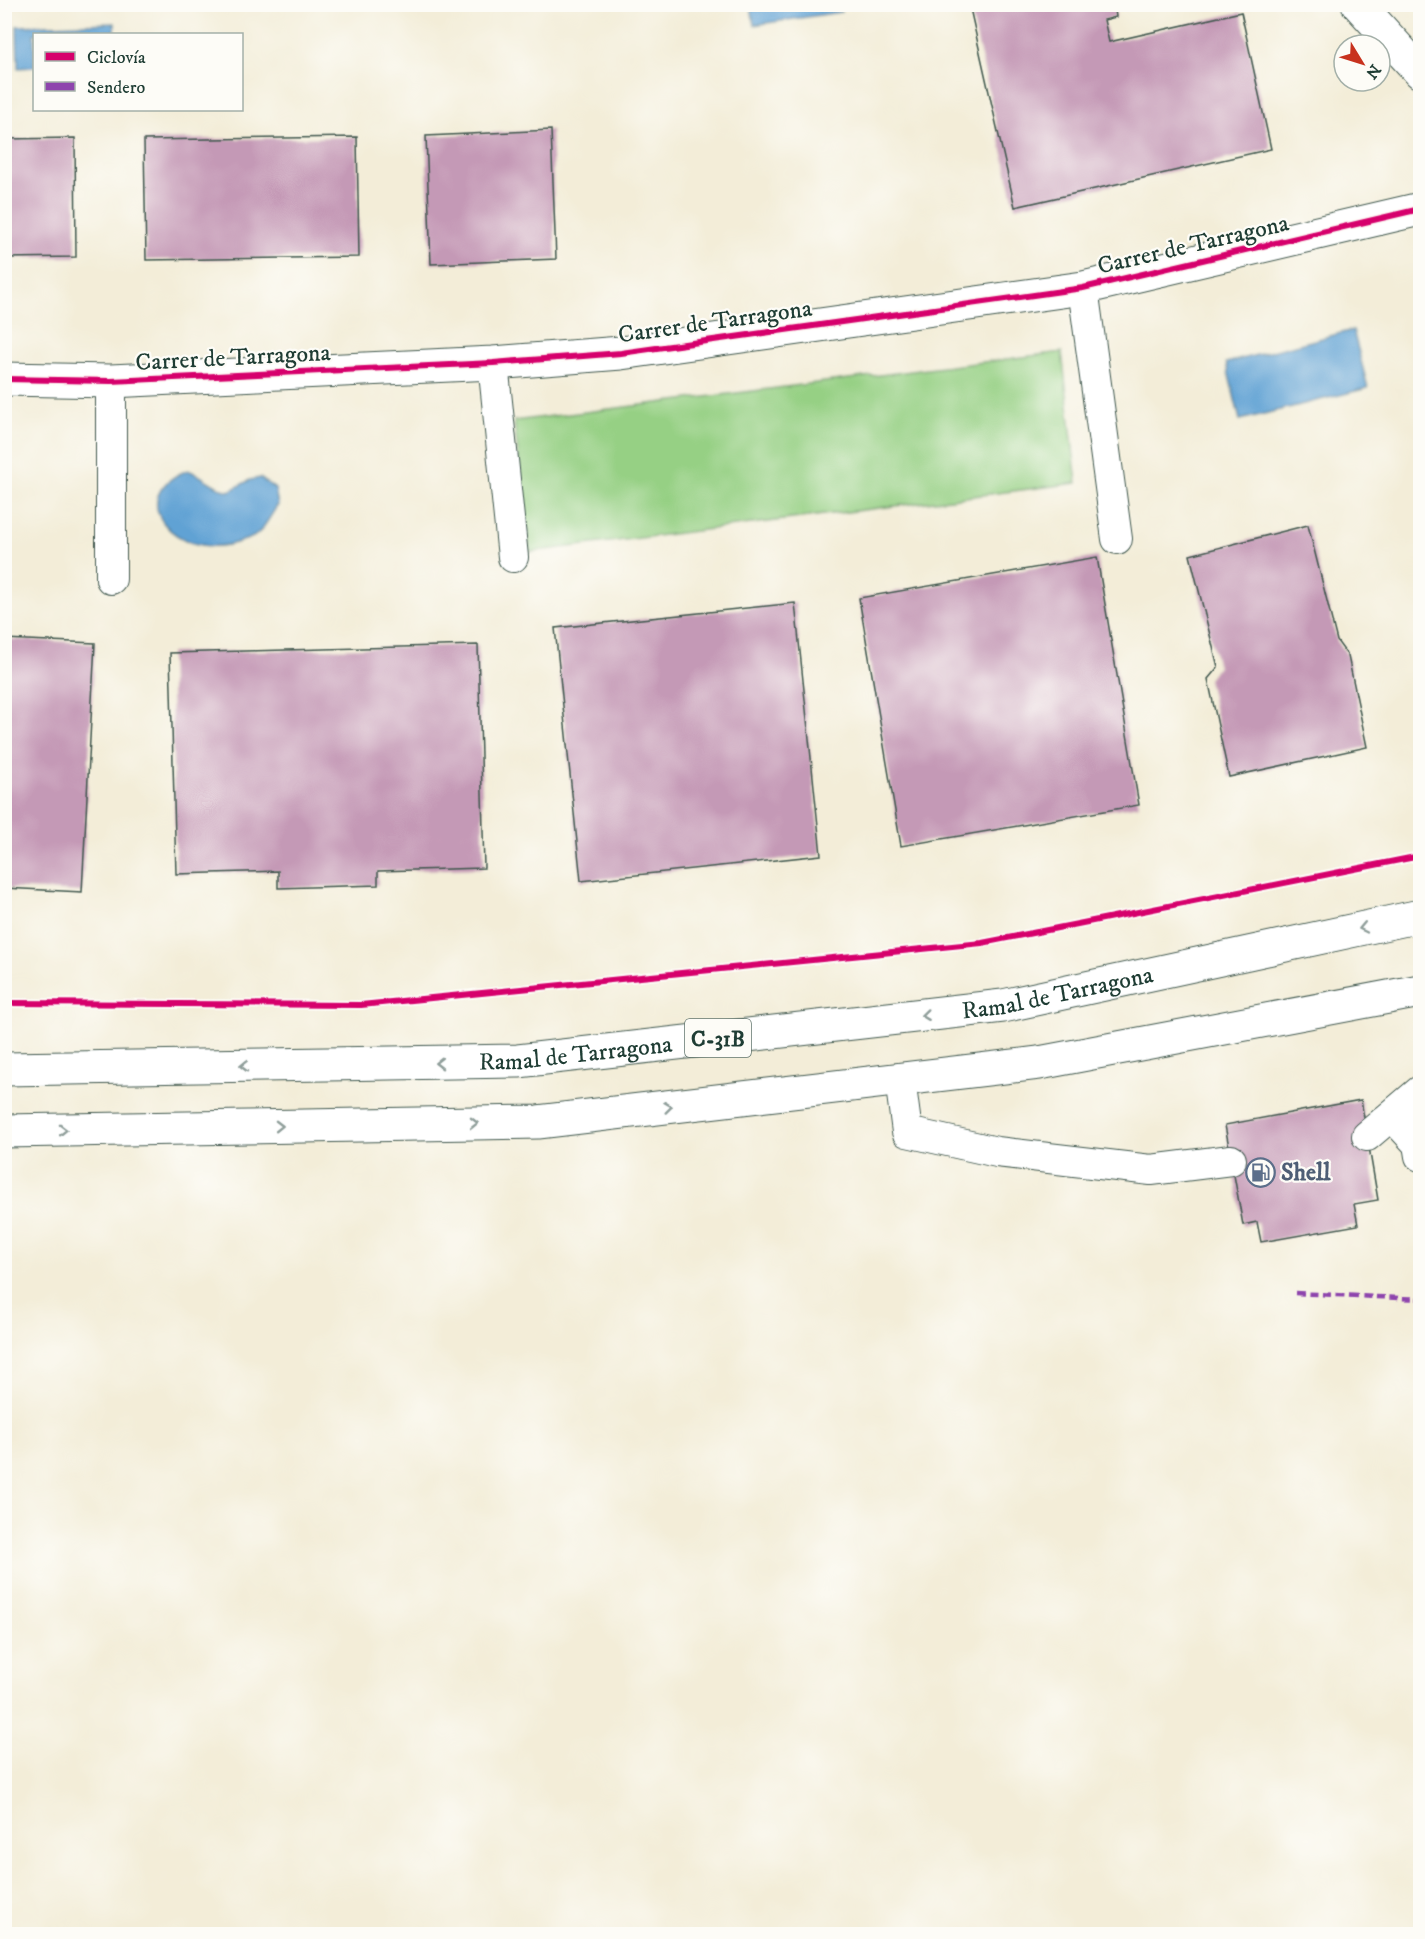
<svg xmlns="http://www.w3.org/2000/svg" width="1425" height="1939" font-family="'IM FELL DW Pica',serif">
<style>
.green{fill:#96d084;stroke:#5a865c;stroke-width:1.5}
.water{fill:#61a2d4;stroke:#407084;stroke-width:1.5}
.building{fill:#c499b6}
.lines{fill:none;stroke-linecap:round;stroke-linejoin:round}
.lane-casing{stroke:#3f574d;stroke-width:32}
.street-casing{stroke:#3f574d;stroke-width:35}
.primary-casing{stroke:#3f574d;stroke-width:35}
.lane{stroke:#fff;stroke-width:30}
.street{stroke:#fff;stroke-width:33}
.primary{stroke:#fff;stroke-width:33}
.quiet{stroke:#8e44ad;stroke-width:4.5;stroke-dasharray:9 4.5;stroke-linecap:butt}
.cycleway-casing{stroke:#fdfcf7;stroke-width:10}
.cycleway{stroke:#d6006c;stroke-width:6}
.oneway{stroke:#8f9e9a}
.labels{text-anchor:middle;stroke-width:4.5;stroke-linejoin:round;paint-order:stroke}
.shield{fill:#fdfcf7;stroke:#62766e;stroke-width:1.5}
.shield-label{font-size:22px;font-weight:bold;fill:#1f3d34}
.street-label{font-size:24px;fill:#1f3d34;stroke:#fdfcf7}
.service-label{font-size:24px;font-weight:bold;fill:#4e5e75;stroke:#fdfcf7;text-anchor:start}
</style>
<rect width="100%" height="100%" fill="#fdfcf7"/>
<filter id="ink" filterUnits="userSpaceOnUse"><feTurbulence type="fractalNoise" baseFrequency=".0167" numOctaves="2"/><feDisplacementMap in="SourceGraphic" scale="12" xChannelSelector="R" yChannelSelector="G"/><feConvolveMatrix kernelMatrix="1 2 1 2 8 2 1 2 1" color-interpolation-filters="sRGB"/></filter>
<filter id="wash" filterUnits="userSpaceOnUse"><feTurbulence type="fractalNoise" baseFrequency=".008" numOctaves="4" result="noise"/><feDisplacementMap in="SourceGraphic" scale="24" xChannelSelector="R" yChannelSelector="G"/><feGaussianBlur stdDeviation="1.35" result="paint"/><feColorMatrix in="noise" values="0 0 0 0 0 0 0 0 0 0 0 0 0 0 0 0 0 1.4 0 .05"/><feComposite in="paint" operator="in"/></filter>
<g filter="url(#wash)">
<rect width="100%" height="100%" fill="#f3edd8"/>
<!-- green -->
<path class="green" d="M1062,352L1077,483L530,552L514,421Z"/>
<!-- water -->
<path class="water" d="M751,5H839L841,12L754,25Z
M115,23V34H34V67L18,68L17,26Z
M1353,330L1368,388L1240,420L1226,363Z
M188,470C204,476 213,487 229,491L250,480L260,478L275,489L278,505C271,514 265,528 256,535C252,539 244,540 239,542C177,563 119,497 188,470Z"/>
<g id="blocks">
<!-- building -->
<path class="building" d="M969,4H1114L1116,17L1104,20L1109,42L1241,12L1271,149L1015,207Z
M551,130L556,259L431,264L426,136Z
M357,137L359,257L146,260L144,140Z
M75,138L76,257L4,258V139Z
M1308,525L1337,641L1348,656L1367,747L1229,777L1208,679L1218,667L1190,555Z
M1097,557L1139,805L901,846L859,598Z
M795,603L821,855L581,881L555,628Z
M4,639L95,643L82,892L4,888Z
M478,645L484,868L378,871V885L278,888V871L176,874L170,653Z
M1361,1100L1378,1200L1354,1204L1358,1225L1261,1242L1257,1222L1243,1225L1225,1125Z"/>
</g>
</g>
<g filter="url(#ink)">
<use href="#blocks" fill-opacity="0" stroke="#3f574d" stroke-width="1.5"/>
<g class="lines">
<defs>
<path id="lane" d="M1083,288L1117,539
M493,363L513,557
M111,579V381
M900,1079L907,1132L997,1152L1151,1170L1231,1160
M1392,1116L1418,1144L1420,1156
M1367,1136L1420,1091"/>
<path id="street" d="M1358,4L1420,72
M4,379L111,381L493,363L621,353L1083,288L1420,209"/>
<g id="primary">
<path id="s1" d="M4,1069L518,1061L1003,1006L1420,916"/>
<path d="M4,1131L538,1122L1039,1063L1420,991"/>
</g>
</defs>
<!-- lane casing -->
<use href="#lane" class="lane-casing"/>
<!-- street casing -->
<use href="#street" class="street-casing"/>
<!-- primary casing -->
<use href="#primary" class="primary-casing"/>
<!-- lane -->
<use href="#lane" class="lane"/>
<!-- street -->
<use href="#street" class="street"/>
<!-- primary -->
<use href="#primary" class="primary"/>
<!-- quiet -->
<path class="quiet" d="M1295,1293L1420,1299"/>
<defs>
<path id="cycleway" d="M4,379L111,381L493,363L621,353L1083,288L1420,209
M4,1003L361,1005L982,943L1420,856"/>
</defs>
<!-- cycleway casing -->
<use href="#cycleway" class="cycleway-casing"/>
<!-- cycleway -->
<use href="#cycleway" class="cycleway"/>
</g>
<!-- one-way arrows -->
<defs><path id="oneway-chevron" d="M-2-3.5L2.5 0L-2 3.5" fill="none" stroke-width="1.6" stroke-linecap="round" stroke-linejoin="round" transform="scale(1.5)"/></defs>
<g class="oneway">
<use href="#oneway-chevron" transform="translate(1363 928) rotate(168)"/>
<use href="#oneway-chevron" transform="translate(925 1015) rotate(173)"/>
<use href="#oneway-chevron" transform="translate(439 1063) rotate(179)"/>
<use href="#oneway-chevron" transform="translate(244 1066) rotate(179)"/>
<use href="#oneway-chevron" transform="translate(668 1107) rotate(-7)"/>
<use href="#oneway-chevron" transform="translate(474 1123) rotate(-1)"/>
<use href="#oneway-chevron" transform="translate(279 1126) rotate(-1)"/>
<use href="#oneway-chevron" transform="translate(63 1130) rotate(-1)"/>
</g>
</g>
<!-- icons -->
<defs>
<symbol id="fuel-ring" viewBox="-11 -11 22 22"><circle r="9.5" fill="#fdfcf7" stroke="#5c6f8a" stroke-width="1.5"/><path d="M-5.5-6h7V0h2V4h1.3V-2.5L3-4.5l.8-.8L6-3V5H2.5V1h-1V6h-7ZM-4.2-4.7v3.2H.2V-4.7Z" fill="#5c6f8a"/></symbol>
</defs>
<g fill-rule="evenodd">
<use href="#fuel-ring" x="1244" y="1156" width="33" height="33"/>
</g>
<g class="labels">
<!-- shield labels -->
<rect class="shield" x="685" y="1019" width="66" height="38" rx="4.5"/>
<g class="shield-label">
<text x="718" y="1046">C-31B</text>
</g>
<!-- street labels -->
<g class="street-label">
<text transform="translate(1193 244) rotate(-13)" y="8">Carrer de Tarragona</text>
<text transform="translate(715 321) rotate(-8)" y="8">Carrer de Tarragona</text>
<text transform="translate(233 357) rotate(-3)" y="8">Carrer de Tarragona</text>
<text dy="8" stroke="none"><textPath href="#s1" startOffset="1058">Ramal de Tarragona</textPath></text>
<text dy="8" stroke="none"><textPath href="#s1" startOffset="572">Ramal de Tarragona</textPath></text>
</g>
<!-- service labels -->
<g class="service-label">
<text x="1281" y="1180">Shell</text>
</g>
</g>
<!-- margin -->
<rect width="1425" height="1939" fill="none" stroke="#fdfcf7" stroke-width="24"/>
<!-- legend -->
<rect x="33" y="33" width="210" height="78" fill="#fdfcf7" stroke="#a4b0a9" stroke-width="1.5"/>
<rect x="45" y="52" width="30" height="9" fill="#d6006c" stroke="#a4b0a9" stroke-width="1.5"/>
<text x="87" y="63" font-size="18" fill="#1f3d34">Ciclovía</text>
<rect x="45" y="82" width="30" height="9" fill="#8e44ad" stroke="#a4b0a9" stroke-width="1.5"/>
<text x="87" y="93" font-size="18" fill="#1f3d34">Sendero</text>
<!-- north arrow -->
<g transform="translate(1362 63) rotate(128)"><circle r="28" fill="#fdfcf7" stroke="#a4b0a9" stroke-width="1.5"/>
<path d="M0-4.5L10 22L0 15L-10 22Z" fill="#c8321e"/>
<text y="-9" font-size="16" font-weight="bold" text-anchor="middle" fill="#1f3d34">N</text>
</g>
</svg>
